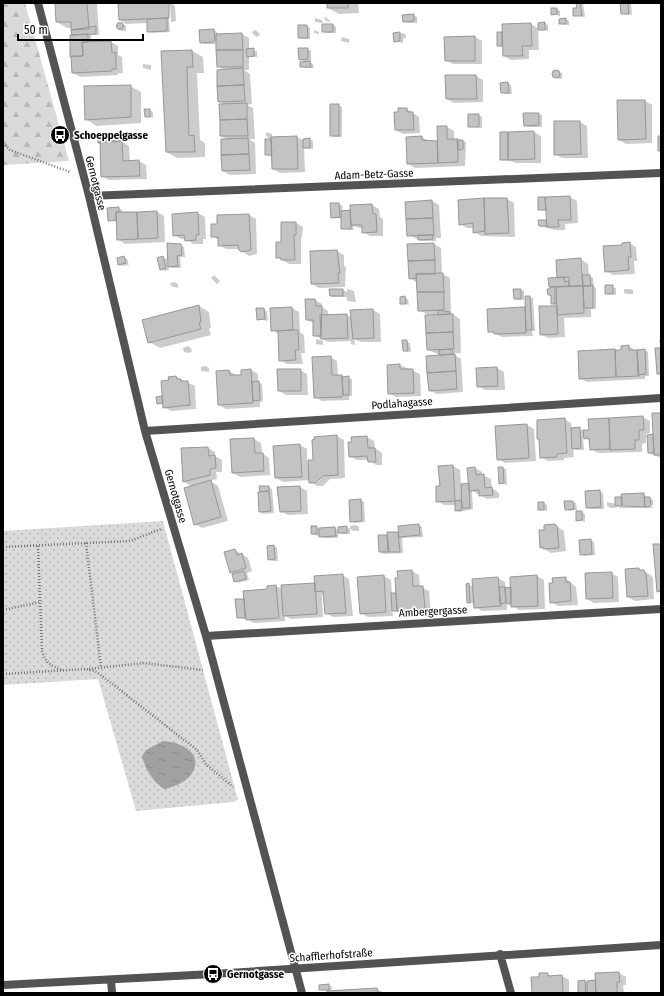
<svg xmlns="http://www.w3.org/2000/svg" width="664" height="996" font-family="'Fira Sans Condensed',sans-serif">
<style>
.green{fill:url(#green-dots)}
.forest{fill:url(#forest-firs)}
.water{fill:url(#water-ripples)}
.shadow{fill:#0003;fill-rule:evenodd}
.building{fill:#c3c3c3;stroke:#979797}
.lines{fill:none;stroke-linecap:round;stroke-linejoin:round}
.path{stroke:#757575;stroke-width:2.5;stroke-dasharray:1 2;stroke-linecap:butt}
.street{stroke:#535353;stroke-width:8}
.labels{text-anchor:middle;stroke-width:3;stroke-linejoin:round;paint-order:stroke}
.poi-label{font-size:11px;font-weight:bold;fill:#000;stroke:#fff;text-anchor:start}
.street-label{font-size:11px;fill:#000;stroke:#fff}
</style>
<defs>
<pattern id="green-dots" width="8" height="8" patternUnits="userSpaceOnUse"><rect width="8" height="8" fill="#dadada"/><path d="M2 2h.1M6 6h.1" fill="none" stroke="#b9b9b9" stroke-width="1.8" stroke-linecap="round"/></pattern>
<pattern id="forest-firs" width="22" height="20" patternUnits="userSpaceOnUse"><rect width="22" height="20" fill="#dadada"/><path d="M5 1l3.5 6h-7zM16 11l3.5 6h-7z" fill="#b9b9b9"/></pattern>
<pattern id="water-ripples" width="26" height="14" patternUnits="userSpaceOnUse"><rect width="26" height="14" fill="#a1a1a1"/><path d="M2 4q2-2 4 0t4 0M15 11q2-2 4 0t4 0" fill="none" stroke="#898989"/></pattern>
</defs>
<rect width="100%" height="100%" fill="#fff"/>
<!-- green -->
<path class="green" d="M163,521L238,800L233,802L136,811L98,679L3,685V531Z"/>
<!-- forest -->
<path class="forest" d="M3,3H25L69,161L3,165Z"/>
<!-- water -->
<path class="water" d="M163,741C208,745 204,781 164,789C153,782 145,769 142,756L146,750Z"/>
<!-- shadow -->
<path class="shadow" d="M56,3H97L99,35H91V43L111,42L118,46V55L122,57L123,73H118V75L80,77L73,73L72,28H67L57,22Z
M119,3H171L175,6L176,21L171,22L170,4H168L170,32L152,33L148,31V23L123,24L126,26V31H122L119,29L118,24H126L120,20Z
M328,3H358L359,13L339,14L328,8Z
M577,3H583L585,17L574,15L578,9Z
M621,3L631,4L632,15L622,14Z
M557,9L560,11V16L552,14Z
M414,15L417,17V23H407L404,21L403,16Z
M325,17L328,19L331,22L326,21L324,18Z
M315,18L322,20L323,23L315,22Z
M566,19L569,21V25L560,24Z
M544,23L548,25V31L538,29L539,50H529V59L511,60L504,56V47L498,46L502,33H503V25L531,24L539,29Z
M333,25L336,27V33H327L323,31Z
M307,26L310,28V39H302L299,38Z
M214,30L217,32L218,35L242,34L249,38V50L257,51V57H249V70H244L250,74L252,104L247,105L253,108L255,139H249L255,143L256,174L230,175L223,171L227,139L221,136L225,105L219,101L224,70L218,66L217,44H204L201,42L200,31Z
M255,30L258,32L260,35L257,37L254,35L252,32Z
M314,30L319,32V34L314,33Z
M403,33L406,35V38L403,39V43L395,41V34Z
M342,37L349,39V43L341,41Z
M475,37L482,41V64H453L446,60Z
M308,49L311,51V61H307L313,64L314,68H305L301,66L305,62L300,59Z
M192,51L203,57L204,73H197L200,140L205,143V157L177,158L166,152L162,52Z
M143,64L151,65V70L143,68Z
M554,71L562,73V79L554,78Z
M476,76L483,80V102L454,103L447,99Z
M508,83L511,85L512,94H505L502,92Z
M130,86L141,92V123L96,126L86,119Z
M645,101L652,105V143L626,144L619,140Z
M338,105L342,107V137H335L331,135Z
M407,109L419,117L420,133L403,134L396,130Z
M150,110L153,112V118L146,116Z
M538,114L542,115V127H528L525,125Z
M479,115L482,117V128L469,126Z
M580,122L587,126L588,158H562L555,154Z
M447,127L454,131V140L466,142L465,166L415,168L408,164L422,137L429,142H438Z
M266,132L272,134V138L297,137L304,141L310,139L313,141V149L304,148L305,172L280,173L273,169V156L266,155V140H272L266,136Z
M534,132L541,136V163H516L501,159Z
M121,134L124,135V143L129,146L130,161H139L146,165L147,179L109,180L102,176L101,143L99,142Z
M570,197L577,201L578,223L565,224V230H555L540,226L539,221H547V211L539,209Z
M507,199L514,203L515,237L481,236L474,232V228H467L460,224L459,201Z
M432,201L439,205L441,238H436V241H422L408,235L406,203Z
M331,204L342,205L343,212L351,211V206L372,205L379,209L380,217L383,219V236H370L363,232V229L353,226L354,230L342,229V219L332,217Z
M119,208L122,210V213L157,212L164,216L165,242L125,244L118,239V222L109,220Z
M198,213L205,217L206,239H203V244H193L186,239H181L174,235Z
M249,215L256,219L257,254L249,256L239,249H226L219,245V240L212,236L218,225Z
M296,223L303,227L302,238H301V264H289L277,257L282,243Z
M629,243L636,247L637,261H634L635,274L613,275L606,271L623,246Z
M434,244L441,248L442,274L450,278L451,313L460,319L461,353H455V355L461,359L463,392L436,394L430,390L443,356L428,350L441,316L439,314H426L419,310L416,282L410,278L408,245Z
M181,245L184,247L185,257H180L181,268H172L169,266Z
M337,251L344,255V266L346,267L345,287L319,288L312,284Z
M124,257L127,259L129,265L123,266L119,265Z
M163,258L167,259L169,270L164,271L161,269Z
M582,260L588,264L589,276L593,278L594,287L596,288V309H591V317L564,318L565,337L548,338L541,334L558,307L552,303V296L549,295L552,290L550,287L558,278L557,261L583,276Z
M214,275L220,281L217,284L211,278Z
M175,282L178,284V288L171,286L170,283Z
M606,286L616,288V295L606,294Z
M347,289L354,291L356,302L347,301V297H334L331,296L343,290L347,292Z
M624,289H630L633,290V294H627L624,293Z
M521,290L524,291V300H518L515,298Z
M401,297L408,299L409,305L401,303Z
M526,297L533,298L535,331H532L533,336L502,337L489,331L524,308L526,309Z
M306,300H315L322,304V307L328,311V316L347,315L351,318L373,310L380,314L381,342H361L354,339L355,345H354L351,344V341L329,342L321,339L314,335V323L307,320Z
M199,306L209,312L211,328L209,329L211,335L160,348L149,342Z
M292,308L299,312L300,332L304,335L305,353H301L303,364H287L280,360L279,334L272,330Z
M257,309L267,311L268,321L258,319Z
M316,339L323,341V345L316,344Z
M403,341L410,343L411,352L404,351Z
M188,346L191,348L192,352L187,353L184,352L183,348Z
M629,346L636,351L645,350L648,352L649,376H645V379L587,382L580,378Z
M330,357L337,361L338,376L352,379V396H349V400L322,401L315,397Z
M400,365L420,374L421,396L396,397L389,393Z
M206,366L209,368V372L201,371V367Z
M497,368L504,372L505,390H485L478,386L477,369Z
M251,370L258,374V382L262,384L263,401L260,402V407L226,409L219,405L229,371L236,375L242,376Z
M300,370L307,374L308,395H286L279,391Z
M176,377L195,386L196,409L171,411L164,407V405L158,403L162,397L163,398L170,381Z
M661,414V458L649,453Z
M643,417L650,421V433L646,434V443L642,444V452L598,453L591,449L590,441L583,437L584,450H576L573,448L574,457L564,458V460L548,461L541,457L540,440L538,439L564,419L571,423L572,429L579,428L583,431Z
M527,425L534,429L536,461L505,463L498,459Z
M337,436L344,440L345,478L330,479L323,486H317L310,480L283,482L276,478L300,445L307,449V461H314ZM326,472L327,473L316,484V482Z
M367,437L374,441L375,448L382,453V465H376L369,460H357L350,456L352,438Z
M254,439L261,443L262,453L269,458L270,475L240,477L233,473Z
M208,448L215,452V456L222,460V472H216L217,479L210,481L218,486L228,521L202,528L195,524L193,487L184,482L182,449Z
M453,466L460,470L461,485L470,484L475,468L482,472V475L491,479L492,488L499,493V498L487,499L472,491L473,509L459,512L456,510V505H444L437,501L441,487Z
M503,468L506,469L507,485L500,483Z
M260,487H268L272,489L274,513L263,514L260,512Z
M300,487L307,491L308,514L288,515L281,511Z
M600,491L603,493L604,509H590L587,507Z
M644,494L647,498L653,500V505H618V507L615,506L616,508H611L607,506V502L616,504Z
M361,500L364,502L365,522L354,523L351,521Z
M573,502L576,503L577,510L569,511L566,509Z
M543,503L547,505V511L539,509Z
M619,507H653V508H619Z
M582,512L585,514V522L577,520Z
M356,525L359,527V531H353L350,529V534H342L338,532V538H324L312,534L316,527L319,529L335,528L339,530L347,527L350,529V526Z
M419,525L422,527L423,537L402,538L403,553L383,554L380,552L379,536L400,532Z
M555,525L564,531L566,551L551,553L541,547Z
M591,540L594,542L595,555L584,556L581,554Z
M274,546L277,548L278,561H272L269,559Z
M235,550L248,558L252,571L247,573L249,580L238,583L235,581V575L231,572Z
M639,569L651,575L653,578L654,599L635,601L628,597L626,570Z
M412,571L419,575L420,587L429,591L431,613L405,614L392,610L393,616L368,617L361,613L384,576L391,580L392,594H397Z
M611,573L618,577L619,602L594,603L587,599Z
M342,575L349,579L353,616L333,617L326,613L324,595H322L323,617L291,619L285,616V621L254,623L246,619L238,617L244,600L276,586L283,590L316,584Z
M537,576L544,580L545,609L519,610L512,605H507V610L482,611L475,607L474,604L468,602L469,584L473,587V580L498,578L505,582L506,588H512Z
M565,578L576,587L578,605L558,606L551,602L554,583Z
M619,973L626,977V985H623L624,993H579L585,981L588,983L596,981Z
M547,974L553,977L562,976L569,980V993H533L540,978Z
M329,985L332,987V991L377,989L384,993H328V991L320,990Z"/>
<!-- building -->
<path class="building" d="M55,3H87L89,29L71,30V22H56Z
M118,3H169V18L119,20Z
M327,3H348V8H327Z
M576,3H580L582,16H573V8H577Z
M620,3H628L629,14H621Z
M551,8H557V14L551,15Z
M414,14V21L403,22L402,15Z
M167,18V31L147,32V19Z
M566,18V24H559V19Z
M545,22V30H538V23Z
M116.5 26a3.5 3.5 0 1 1 7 0a3.5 3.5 0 1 1-7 0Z
M531,23L532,46H522L523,56H503L502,24Z
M322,24H333V32H322Z
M298,25H307L308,38H298Z
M96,26V34L72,35L71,30Z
M214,29L215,40L213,42L200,43L199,30Z
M400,32V41L394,42L393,33Z
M497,32H502V46H497Z
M242,33L243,50H216V34Z
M88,34V42H82L83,56L70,57V35Z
M475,36V61H445L444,37Z
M111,41L112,53L116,52V69H112V71L72,73L71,56H83L82,42Z
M254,48V56L247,57L246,49Z
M298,48H308V59L299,60Z
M192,50L193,67H187L189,136L194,135L195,152H166L161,51Z
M216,50H243V67H217Z
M310,61L311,67H300V62Z
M243,68L244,85L217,86V70Z
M552 74a4 4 0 1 1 8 0a4 4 0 1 1-8 0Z
M445,75H476L477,99H446Z
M508,82L509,93H501L500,83Z
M131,85V117L85,120L84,86Z
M244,85L245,101L218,102L217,86Z
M617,100H645L646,139L618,140Z
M247,103V119L220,120L219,104Z
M330,104H339V136H330Z
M398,108H407V112H413L414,130H395L394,112H398Z
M144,109H150V117H145Z
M523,113H539V125L524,126Z
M468,114H479V127H468Z
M247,119L248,136H220V120Z
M554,121H580L581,154L554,155Z
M437,126H447V139H458V162L438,163Z
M534,131L535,159L508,160V132Z
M500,132H508V160H500Z
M97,133H121V141L98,143Z
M297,136L298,169H272L271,137Z
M422,136V140L437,141L438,163L407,164L406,137Z
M658,136H661V151H658Z
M248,138L249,154L221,155V139Z
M310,138V148H303V139Z
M265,139H271L272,155H265Z
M457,140H463V149L458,150Z
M100,141H122L123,161L139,160L140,176L101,177Z
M249,154L250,170L222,171L221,155Z
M570,196L571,220H558L559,227H547L545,197Z
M538,197H545L546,210H538Z
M484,198H507L509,233L485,234Z
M484,198L485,231L473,233V223L459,225L458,200Z
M432,200L433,218L406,219L405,202Z
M330,203H339L340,217L331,218Z
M372,204L373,214H376L377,232L362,233V225H351L350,205Z
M119,207V212H116V220L108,221L107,208Z
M350,210L351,229H341V211Z
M157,211L158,238L138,239L137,212Z
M116,212H137L138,239L117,240Z
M198,212L199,235H196V240L185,241L184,235L173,236L172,214Z
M249,214L251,250L241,252L239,250L238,245L218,246V237H211V224H217V215Z
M433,218L434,235L407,236L406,219Z
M538,220H546L547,226H539Z
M281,222H296V235H294L295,260H281V258H276V242H281Z
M418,235H433V239L418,240Z
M630,242L631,257H628L629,270L605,272L603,246L622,245V243Z
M167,243L181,244L182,255L177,256L178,266L168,267Z
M434,243L435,260L408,261L407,244Z
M337,250L340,273H338L339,283L311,284L310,251Z
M124,256L126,263L118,265L117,258Z
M163,256L166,268L160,270L157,258Z
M581,258L583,286H569V277L557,278L556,260Z
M435,260V274H416L417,278L409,279L408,261Z
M443,273L444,292H417L416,274Z
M582,275H590L591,286H583Z
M564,277L565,282L569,281V286L549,287L548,278Z
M593,285V308H584L583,286Z
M605,285H613V294H605Z
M583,286L584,313L557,315L556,287Z
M550,287H555V304H551V295H548L547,289H550Z
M329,289H343V296H330Z
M513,289H521V299H514Z
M417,292H444V310L418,311Z
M405,296L406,304H400V297Z
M525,296H530L532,330H526Z
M305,299H315L316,306H322L321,336H313V320H306Z
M199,305L201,322L199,323L201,329L148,343L142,320Z
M539,306H557L558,334L540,335Z
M292,307L293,330L271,331L270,308Z
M525,307L526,333L494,334V332H488L487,309Z
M256,308H264L265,319L257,320Z
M373,309L374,338L353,339L350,310Z
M438,310L450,312V314L438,315Z
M347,314L348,338L321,339L320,315Z
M453,314V332L426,333L425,315Z
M293,330H298L299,350H295L296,360L279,361L278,331Z
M453,332L454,349L427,350L426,333Z
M402,340H407L408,351H403Z
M660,340H661V374H657L655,348H661Z
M629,345V350H637L639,376L616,377L615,350H621V346Z
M452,349L453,354L439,355V350Z
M615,349L616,377L579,379L578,351Z
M645,349L646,374L638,375L637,350Z
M455,354L456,371L427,373L426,356Z
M331,356L332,375H342L343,395L342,397L314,398L312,357Z
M400,364V369H413L414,393L388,394L387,365Z
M497,367L498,386L477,387L476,368Z
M251,369L253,403L218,405L216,371L229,370L230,375H241V370Z
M277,369H301V391H278Z
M456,371L457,389L429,391L427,373Z
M176,376L177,379H181V381H188L190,405L163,408L161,381L169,380L168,377Z
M349,376V395H343L342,377Z
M259,381L260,400L253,401L252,382Z
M162,396L163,403L157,404L156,397Z
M652,413H661V455H654Z
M643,416L644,430H639V440H635V449L610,450L609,418Z
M565,418L567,453L557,454V457L540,458L539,439H537V420Z
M609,418L610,449L590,450L589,438L584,439L583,430H589L588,419Z
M527,424L529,458L497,460L495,426Z
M580,427L581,448L572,449L571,428Z
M653,434L654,453H648L647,435Z
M337,435L338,475L323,476L316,483H309L308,460H313L312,440L315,439L314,437Z
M367,436L368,448H375L376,462H368L367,456L349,457L348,442H352L351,437Z
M254,438L255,453H263L264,471L232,473L230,439Z
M300,444L302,477L275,478L273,446Z
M208,447L209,456L215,455L216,468L210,469V475L183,482L181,448Z
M453,465L455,501L436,502V486H440L438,466Z
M475,467L476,475L484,474L485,488L492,487L493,495L479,496V490L469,491L467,468Z
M498,467H503L504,483L499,484Z
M211,480L221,517L194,525L184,488Z
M469,483L470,508H462L461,484Z
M259,486H269V491L260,492Z
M300,486L301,511L280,512L277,487Z
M600,490L601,507L586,508L585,491Z
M269,491L271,511L259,512L258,492Z
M644,493L645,507L622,506L621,494Z
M615,497H622V506H615Z
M644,497H650L651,506L645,507Z
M361,499L362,521L350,522L349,500Z
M461,500L462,510L455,511V501Z
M564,501H573L574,509L565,510Z
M538,502H544V510H538Z
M576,511H582V520L576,521Z
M419,524L420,535L399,537L398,526Z
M555,524L557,526L559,548L543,549V547L540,548L539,530H544V525Z
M311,526H317V534H311Z
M347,526V533H338V527Z
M335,527L336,536L319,537V528Z
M387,532H398L400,552H389Z
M378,535H387L388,552H379Z
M591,539L592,554L580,555L579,540Z
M653,544H661V591L657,592Z
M274,545L275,559L268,560L267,546Z
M235,549L237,555L242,553L246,568L230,573L224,552Z
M639,568V570H644L645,573H646L648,596L627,597L625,569Z
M412,570L413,586H423L425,609L397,611L395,578H398L397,571Z
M244,571L246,579L234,582L232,574Z
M612,572L613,598L586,599L585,573Z
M343,574L346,613L325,614L323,591L315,592L314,576Z
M384,575L386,612L360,614L357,577Z
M537,575L538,606L511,607L510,577Z
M498,577L501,606L474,608L472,579Z
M566,577V582H570L571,601L550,603L549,583H553L552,578Z
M315,583L317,614L283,616L281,585Z
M469,583L470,603H467L466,584Z
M276,585L279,618L246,620L243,591L267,589V586Z
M499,587H505L506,603L500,604Z
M511,587V603H506L505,588Z
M391,593H396L397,611H392Z
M235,599H244L245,618H237Z
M619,972L620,982H617V993H596L595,973Z
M539,973H548V976L562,975L563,993H532L531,977H539Z
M585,980L586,993H578V981Z
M595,980L596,993H587V981Z
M329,984V990H319V985Z
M377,988L378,993H327V991Z"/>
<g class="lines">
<!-- path -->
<path class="path" d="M3,143L10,150L70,172
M86,543L101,667
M38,546L42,651C45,662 51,666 62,670
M3,547L130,541L161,529
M3,610L40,602
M89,669L144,663L203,670
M3,674L86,669L97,672L197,750L206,764L233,787"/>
<!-- street -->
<path class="street" d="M38,3L89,196L145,431L206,636L302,993
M89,196L661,173
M145,431L661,398
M206,636L661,609
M500,954L511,993
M111,980L112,993
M3,985L213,974L661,945"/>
</g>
<!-- icons -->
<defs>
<symbol id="bus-disc" viewBox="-11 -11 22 22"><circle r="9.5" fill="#000" stroke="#fff"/><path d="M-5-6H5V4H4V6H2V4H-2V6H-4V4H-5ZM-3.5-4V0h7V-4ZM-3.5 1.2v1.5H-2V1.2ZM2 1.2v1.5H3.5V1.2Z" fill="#fff"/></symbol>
</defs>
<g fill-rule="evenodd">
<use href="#bus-disc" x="49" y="124" width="22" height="22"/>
<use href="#bus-disc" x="202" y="963" width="22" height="22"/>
</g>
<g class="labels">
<!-- poi labels -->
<g class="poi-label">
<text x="74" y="139">Schoeppelgasse</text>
<text x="227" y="978">Gernotgasse</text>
</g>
<!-- street labels -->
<g class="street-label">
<text transform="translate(374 174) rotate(-2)" y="4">Adam-Betz-Gasse</text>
<text transform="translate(96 183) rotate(76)" y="4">Gernotgasse</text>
<text transform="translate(402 403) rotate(-4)" y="4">Podlahagasse</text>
<text transform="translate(176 496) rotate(74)" y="4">Gernotgasse</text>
<text transform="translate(433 611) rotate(-3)" y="4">Ambergergasse</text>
<text transform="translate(331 955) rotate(-4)" y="4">Schafflerhofstraße</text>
</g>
</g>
<!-- border -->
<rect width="664" height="996" fill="none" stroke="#000000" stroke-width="8"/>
<!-- scale -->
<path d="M18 34v6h125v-6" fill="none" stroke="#000000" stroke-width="2"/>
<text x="24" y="34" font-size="12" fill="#000000" stroke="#ffffff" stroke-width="3" paint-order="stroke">50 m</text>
</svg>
